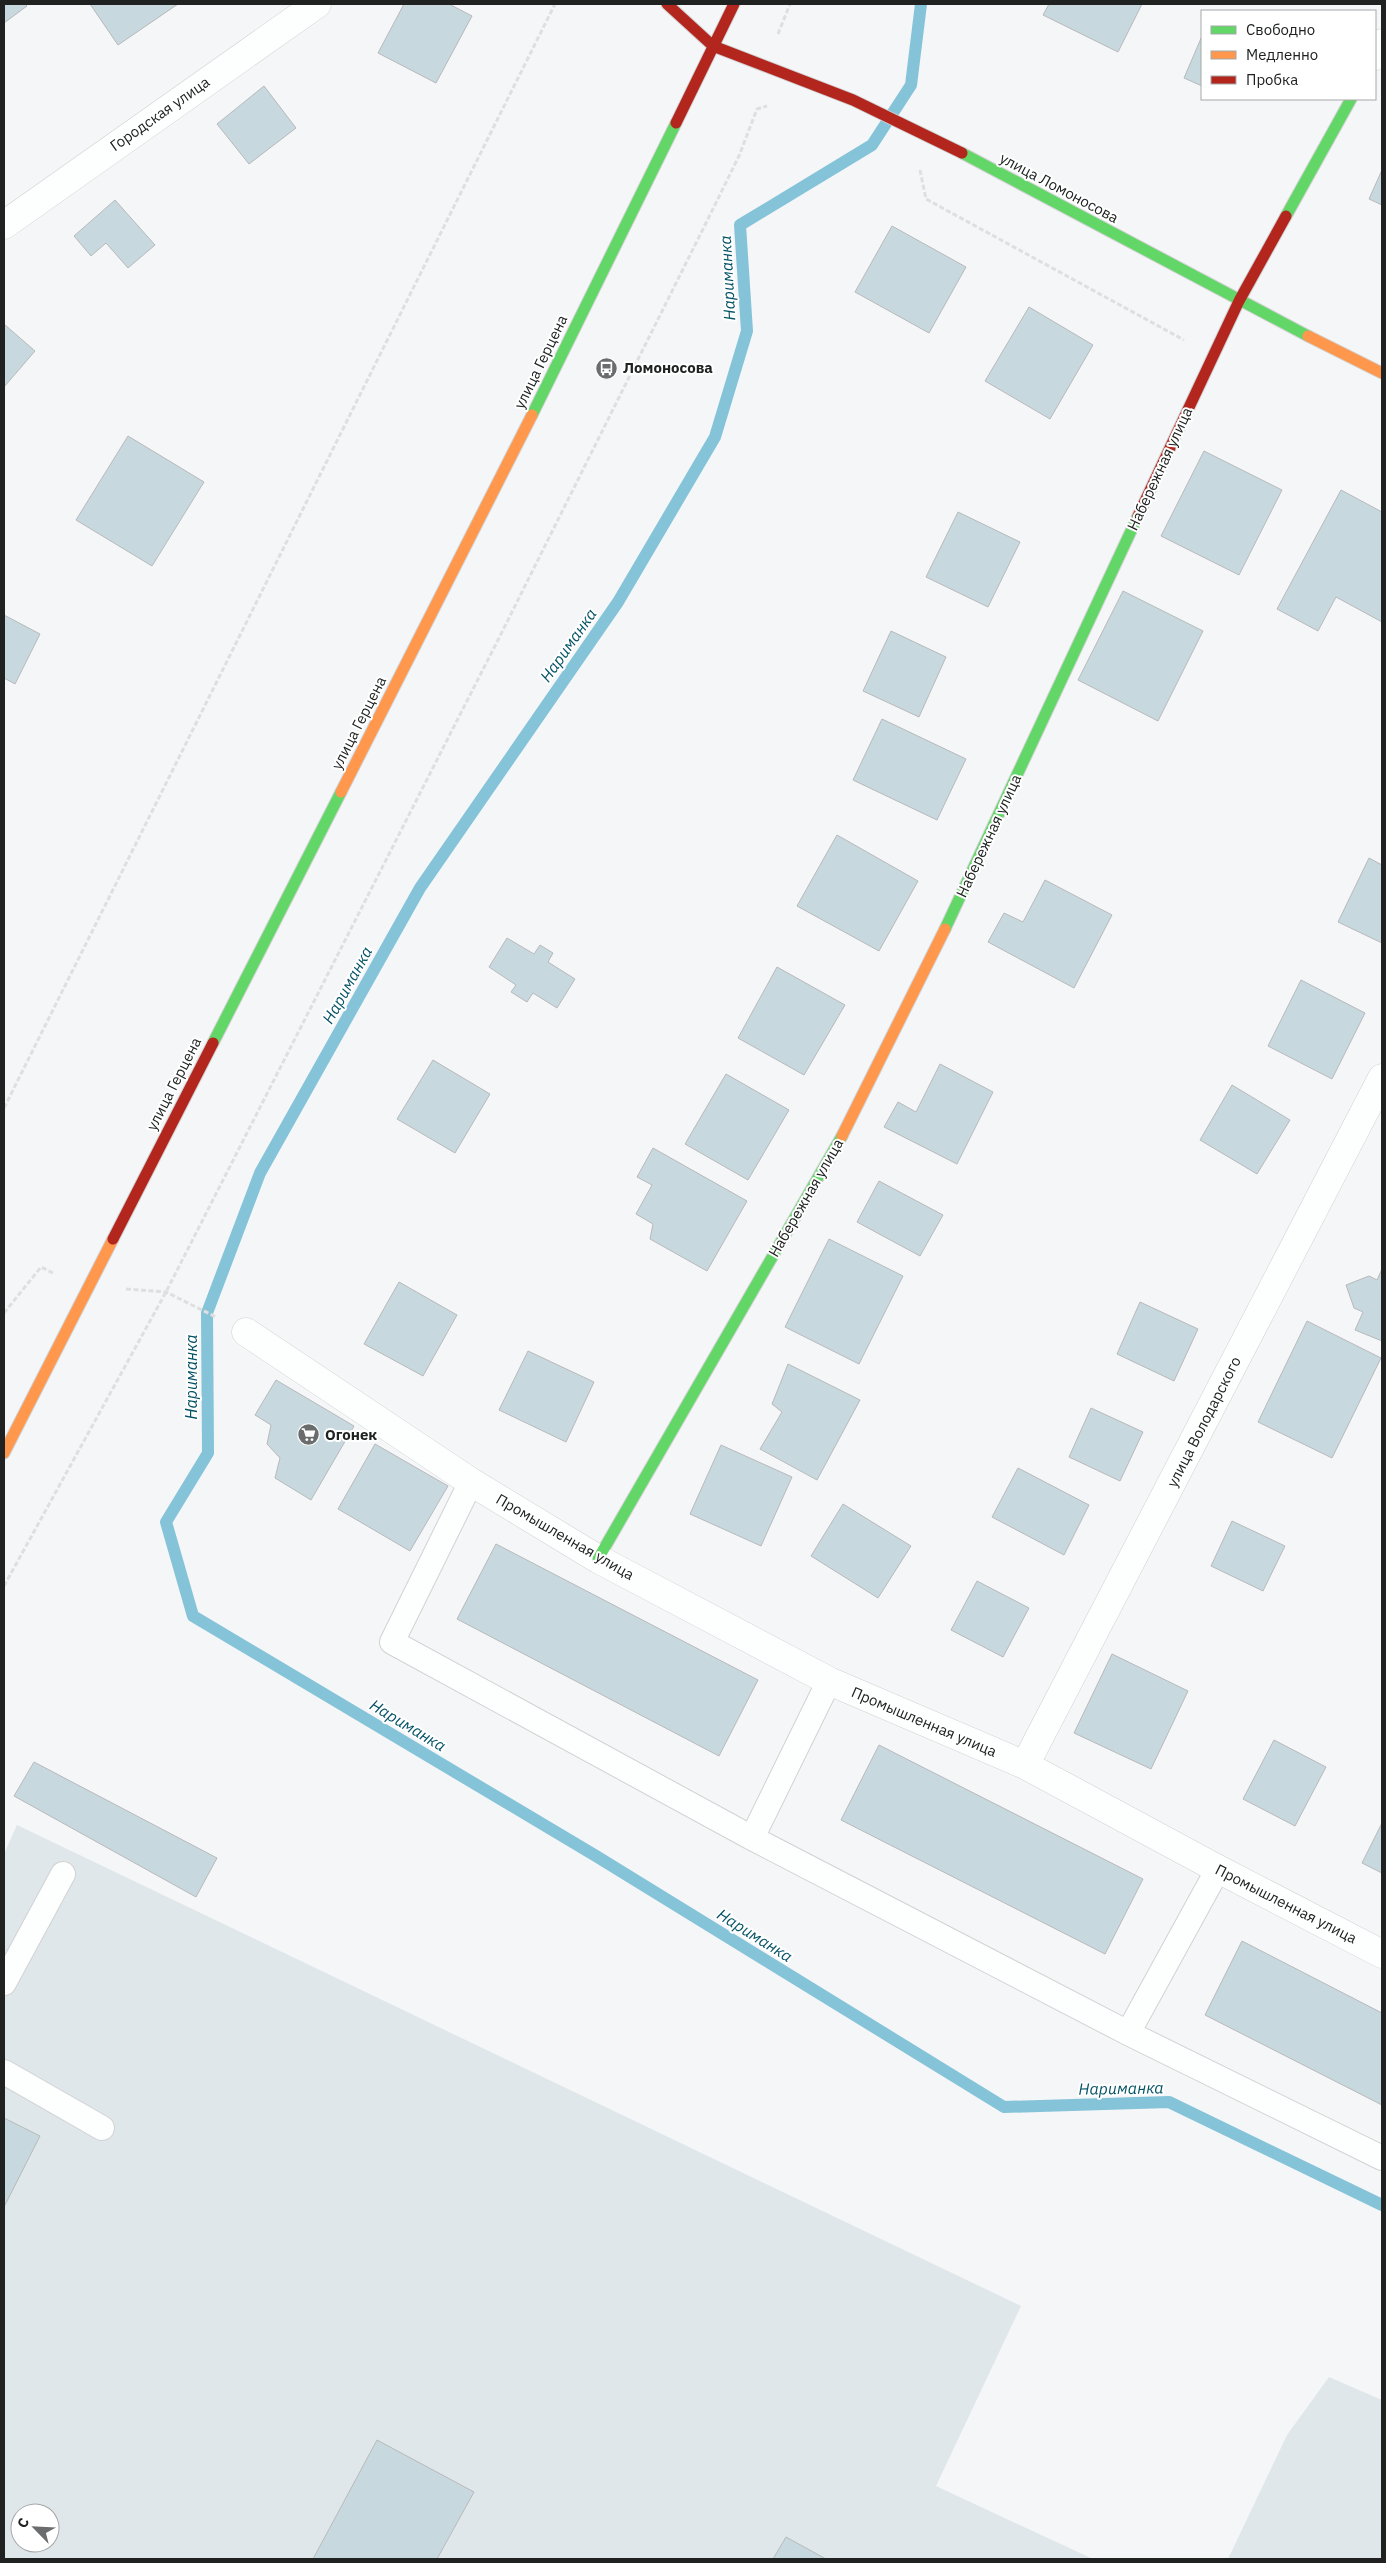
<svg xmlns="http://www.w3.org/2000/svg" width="1386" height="2563" font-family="'IBM Plex Sans',sans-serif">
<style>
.built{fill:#e0e7ea;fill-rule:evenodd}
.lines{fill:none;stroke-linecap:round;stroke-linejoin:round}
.stream{stroke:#85c3d8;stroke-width:12}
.building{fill:#c7d8df;stroke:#b8b9ba}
.lane-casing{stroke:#d1d2d3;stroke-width:26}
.street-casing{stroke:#d1d2d3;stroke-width:29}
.fast-casing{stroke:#d1d2d3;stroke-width:13}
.slow-casing{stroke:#d1d2d3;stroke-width:13}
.jam-casing{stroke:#d1d2d3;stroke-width:13}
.path{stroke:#dfdfdf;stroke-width:3;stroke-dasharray:5 2.5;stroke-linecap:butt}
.lane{stroke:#fdfefe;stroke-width:24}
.street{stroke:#fdfefe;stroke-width:28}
.fast{stroke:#63d668;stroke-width:11}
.slow{stroke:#ff974d;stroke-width:11}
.jam{stroke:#b3261e;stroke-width:11}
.labels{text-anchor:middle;stroke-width:4;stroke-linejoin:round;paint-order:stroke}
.street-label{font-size:15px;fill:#202222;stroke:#fff}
.poi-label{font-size:15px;font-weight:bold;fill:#202222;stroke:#fff;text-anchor:start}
.water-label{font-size:16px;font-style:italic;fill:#045266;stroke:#fff}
</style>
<rect width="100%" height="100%" fill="#f4f6f8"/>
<!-- built -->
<path class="built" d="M17,1825L1021,2306L936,2486L1093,2559H4V1854ZM20,2513H50V2543H20Z
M1329,2377L1382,2400V2559H1228L1287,2435Z"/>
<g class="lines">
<!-- stream -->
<path class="stream" d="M921,4L911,85L872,145L740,225L747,331L715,437L618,602L420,888L260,1173L207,1313L208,1453L166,1522L193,1616L596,1856L1004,2107L1169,2102L1382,2205"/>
</g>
<!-- building -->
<path class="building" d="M4,4H25L27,6L4,23Z
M90,4H178L118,45Z
M404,4H449L472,16L436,83L378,53Z
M1049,4H1142L1118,52L1043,15Z
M1202,36V86L1184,78Z
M264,86L296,128L249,164L217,124Z
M1382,170V205L1369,199Z
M115,200L155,245L128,268L106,243L91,256L74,236Z
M892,226L966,267L929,333L855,292Z
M1029,307L1093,345L1050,419L985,381Z
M4,324L35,351L4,387Z
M128,436L204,482L152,566L76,520Z
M1204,451L1282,490L1239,575L1161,536Z
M1341,490L1382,512V622L1336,597L1318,631L1277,609Z
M958,512L1020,542L988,607L926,577Z
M1123,591L1203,631L1158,721L1078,680Z
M4,615L40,634L15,684L4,678Z
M891,631L946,657L919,717L863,691Z
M882,719L966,759L937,820L853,780Z
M837,835L918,881L879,951L797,906Z
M1369,858L1382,865V943L1338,922Z
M1045,880L1112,915L1074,988L988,942L1004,913L1023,922Z
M507,938L534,954L540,945L553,953L548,962L575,979L557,1008L533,993L527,1002L511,992L516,985L489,967Z
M777,967L845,1005L804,1075L738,1038Z
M1301,980L1365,1013L1332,1079L1268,1046Z
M433,1060L490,1094L455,1153L397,1119Z
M940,1064L993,1092L957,1164L884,1127L898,1102L916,1112Z
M726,1074L789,1110L748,1180L685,1144Z
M1232,1085L1290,1120L1257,1174L1200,1140Z
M653,1148L747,1201L707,1271L650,1239L653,1224L636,1214L652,1185L637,1177Z
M879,1181L943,1215L920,1256L857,1222Z
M829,1239L903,1276L859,1364L785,1327Z
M1382,1269V1341L1355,1330L1363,1312L1354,1308L1346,1285L1369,1276L1377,1280Z
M399,1282L457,1315L423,1376L364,1344Z
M1140,1302L1198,1329L1174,1381L1117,1354Z
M1307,1321L1381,1358L1332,1458L1258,1422Z
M528,1351L594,1382L566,1442L499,1410Z
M788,1364L860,1400L817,1480L760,1449L782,1412L772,1404Z
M276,1380L354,1426L311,1500L275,1478L280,1458L267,1444L271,1425L255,1415Z
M1091,1408L1143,1432L1120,1481L1069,1457Z
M375,1444L448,1486L410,1551L338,1509Z
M721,1445L792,1477L761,1546L690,1514Z
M1018,1468L1089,1505L1064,1555L992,1517Z
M843,1504L911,1546L878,1598L811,1556Z
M1232,1521L1285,1546L1263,1591L1211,1566Z
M496,1544L758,1680L719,1756L457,1619Z
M977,1581L1029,1608L1003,1657L951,1630Z
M1112,1654L1188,1691L1151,1769L1074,1733Z
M1274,1740L1326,1767L1295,1826L1243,1799Z
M879,1745L1143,1879L1105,1954L841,1820Z
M34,1762L217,1858L196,1897L14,1796Z
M1382,1823V1873L1362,1863Z
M1242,1941L1382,2013V2105L1205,2015Z
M4,2118L40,2136L4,2207Z
M377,2440L474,2492L437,2559H313Z
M786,2537L826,2559H773Z"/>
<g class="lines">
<defs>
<path id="lane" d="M471,1482L392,1642L752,1838L1128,2033L1382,2158
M752,1838L829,1681
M4,1983L63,1874
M1128,2033L1218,1869
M4,2072L102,2128"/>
<path id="street" d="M1375,56L1382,43
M4,225L317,4
M246,1332L471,1482L598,1559L829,1681L1025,1765L1218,1869L1382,1954
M1025,1765L1382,1078"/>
<path id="fast" d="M962,153L1308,336
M1286,216L1351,99
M532,415L676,123
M945,929L1138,516
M213,1043L341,792
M598,1559L842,1136"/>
<path id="slow" d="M1308,336L1382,373
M341,792L532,415
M842,1136L945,929
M4,1453L113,1239"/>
<path id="jam" d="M667,4L713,46L853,100L962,153
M676,123L734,4
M1138,516L1239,301L1286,216
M113,1239L213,1043"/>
</defs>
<!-- lane casing -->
<use href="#lane" class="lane-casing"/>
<!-- street casing -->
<use href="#street" class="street-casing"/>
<!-- fast casing -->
<use href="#fast" class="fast-casing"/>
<!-- slow casing -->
<use href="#slow" class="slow-casing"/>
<!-- jam casing -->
<use href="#jam" class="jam-casing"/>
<!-- path -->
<path class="path" d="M778,34L790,4
M920,170L926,199L1184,340
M4,1108L555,4
M126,1289L166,1292L216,1317
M4,1313L41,1267L55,1274
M4,1586L166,1292L498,640L706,223L739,156L757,109L767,106"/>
<!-- lane -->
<use href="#lane" class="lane"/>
<!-- street -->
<use href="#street" class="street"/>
<!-- fast -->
<use href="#fast" class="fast"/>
<!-- slow -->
<use href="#slow" class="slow"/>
<!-- jam -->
<use href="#jam" class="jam"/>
</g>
<!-- icons -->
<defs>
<symbol id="bus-disc" viewBox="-11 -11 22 22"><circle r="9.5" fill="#6a6c6d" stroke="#fff"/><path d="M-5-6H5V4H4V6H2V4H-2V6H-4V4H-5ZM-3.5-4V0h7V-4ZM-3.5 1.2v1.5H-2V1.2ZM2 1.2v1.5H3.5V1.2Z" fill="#fff"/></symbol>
<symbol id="supermarket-disc" viewBox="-11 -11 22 22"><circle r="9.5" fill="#6a6c6d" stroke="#fff"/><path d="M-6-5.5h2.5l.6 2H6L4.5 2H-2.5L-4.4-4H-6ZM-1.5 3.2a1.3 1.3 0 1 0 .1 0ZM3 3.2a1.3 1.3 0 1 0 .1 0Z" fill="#fff"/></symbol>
</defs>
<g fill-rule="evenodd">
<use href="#bus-disc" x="594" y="356" width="25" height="25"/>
<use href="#supermarket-disc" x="296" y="1422" width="25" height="25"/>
</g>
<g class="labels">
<!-- street labels -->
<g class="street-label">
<text transform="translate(160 114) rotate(-35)" y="5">Городская улица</text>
<text transform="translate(1059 188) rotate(28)" y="5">улица Ломоносова</text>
<text transform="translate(541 362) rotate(-64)" y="5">улица Герцена</text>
<text transform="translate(1160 469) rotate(-65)" y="5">Набережная улица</text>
<text transform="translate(359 723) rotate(-63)" y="5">улица Герцена</text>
<text transform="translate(989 836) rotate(-65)" y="5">Набережная улица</text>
<text transform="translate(174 1084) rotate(-63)" y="5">улица Герцена</text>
<text transform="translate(806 1198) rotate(-60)" y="5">Набережная улица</text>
<text transform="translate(1204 1422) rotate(-63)" y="5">улица Володарского</text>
<text transform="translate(565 1537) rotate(30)" y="5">Промышленная улица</text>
<text transform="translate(924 1722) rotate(23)" y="5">Промышленная улица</text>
<text transform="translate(1286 1904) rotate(27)" y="5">Промышленная улица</text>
</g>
<!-- poi labels -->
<g class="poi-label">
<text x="623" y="373">Ломоносова</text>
<text x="325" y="1440">Огонек</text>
</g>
<!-- water labels -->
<g class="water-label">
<text transform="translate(727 278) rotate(-93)" y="6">Нариманка</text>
<text transform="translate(568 645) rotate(-55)" y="6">Нариманка</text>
<text transform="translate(347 985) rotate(-61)" y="6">Нариманка</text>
<text transform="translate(191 1377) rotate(-90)" y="6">Нариманка</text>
<text transform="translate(408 1725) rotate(31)" y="6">Нариманка</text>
<text transform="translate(755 1935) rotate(32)" y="6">Нариманка</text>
<text transform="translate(1121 2088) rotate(-1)" y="6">Нариманка</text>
</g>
</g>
<!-- border -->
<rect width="1386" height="2563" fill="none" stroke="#202222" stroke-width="10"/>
<!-- legend -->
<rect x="1201" y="10" width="175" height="90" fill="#ffffff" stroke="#a6a7a7"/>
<rect x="1211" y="26" width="25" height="8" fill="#63d668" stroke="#a6a7a7"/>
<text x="1246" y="35" font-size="15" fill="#202222">Свободно</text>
<rect x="1211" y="51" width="25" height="8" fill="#ff974d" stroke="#a6a7a7"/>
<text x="1246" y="60" font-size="15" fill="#202222">Медленно</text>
<rect x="1211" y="76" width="25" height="8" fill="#b3261e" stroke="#a6a7a7"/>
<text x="1246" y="85" font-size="15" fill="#202222">Пробка</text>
<!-- north arrow -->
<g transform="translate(35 2528) rotate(294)"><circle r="24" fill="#ffffff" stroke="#a6a7a7"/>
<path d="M0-4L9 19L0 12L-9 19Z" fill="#6a6c6d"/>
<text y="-8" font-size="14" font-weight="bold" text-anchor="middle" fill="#202222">С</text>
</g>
</svg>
